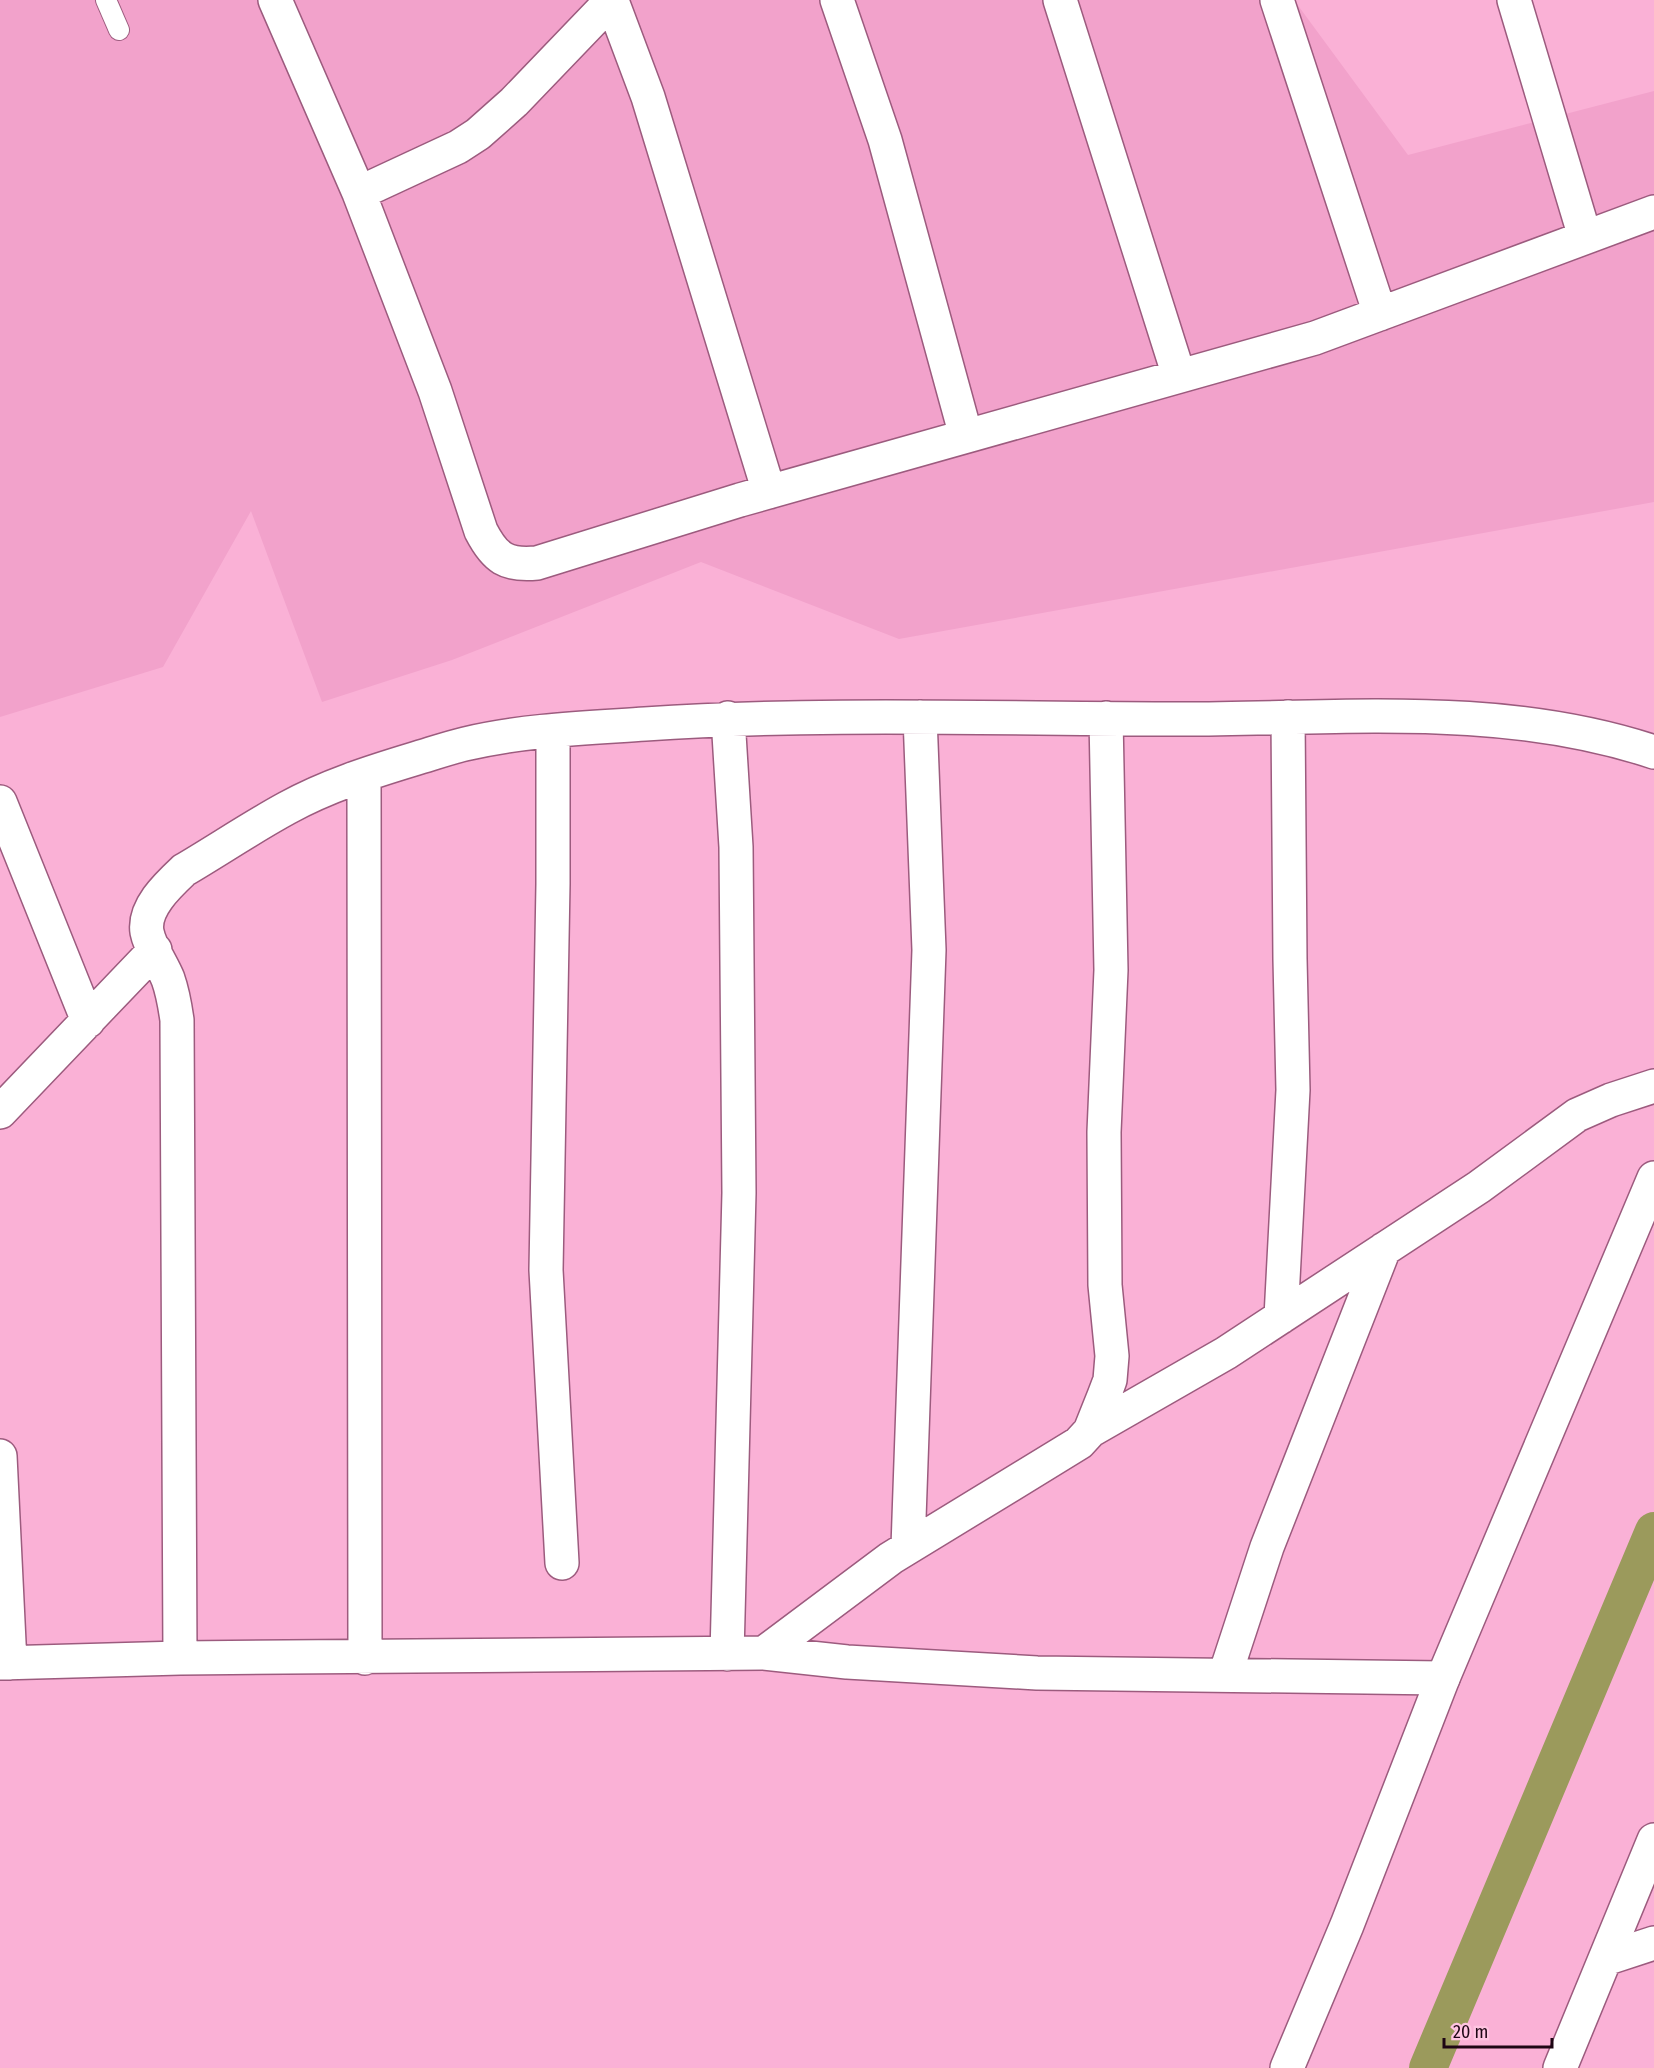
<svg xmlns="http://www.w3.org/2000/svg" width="1654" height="2068" font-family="'Fira Sans Condensed',sans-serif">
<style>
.built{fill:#f2a2cb}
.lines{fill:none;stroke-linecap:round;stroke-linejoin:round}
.canal{stroke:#9b9a5c;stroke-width:38}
.service-casing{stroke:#9c5b7e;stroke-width:22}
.minor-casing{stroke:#9c5b7e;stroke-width:36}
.secondary-casing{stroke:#9c5b7e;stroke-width:36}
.service{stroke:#fff;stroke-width:20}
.minor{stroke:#fff;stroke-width:33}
.secondary{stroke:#fff;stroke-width:33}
</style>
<rect width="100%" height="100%" fill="#fab1d6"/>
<!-- built -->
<path class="built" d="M0,0H1294L1408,155L1654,91V502L899,639L701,562L452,660L322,702L251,511L163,667L0,717Z"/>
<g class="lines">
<!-- canal -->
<path class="canal" d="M1428,2068L1654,1531"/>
<defs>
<path id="service" d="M106,0L119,30"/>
<path id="minor" d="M275,0L359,193L435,391L481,531C495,558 506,566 537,563L740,500L1315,338L1654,212
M837,0L885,140L966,436
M1060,0L1179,376
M1277,0L1380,314
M1514,0L1585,237
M612,1L648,97L769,492
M359,193L458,147L478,134L514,102L612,0
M553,731V884L546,1270L562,1563
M364,775L365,1658
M0,802L88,1021
M0,1112L155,950
M1281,1317L1293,1090L1290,959L1288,717
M1090,1431L1226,1353L1479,1187L1577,1115L1611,1100L1654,1086
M0,1456L10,1663
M908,1547L929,950L920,717
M764,1653L891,1558L1079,1443L1090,1431L1104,1396L1110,1380L1112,1356L1105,1285L1104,1132L1111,970L1106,718
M727,1654L739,1193L736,847L728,718
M180,1658L177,1020C175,1006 173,993 168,979C162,964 150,948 147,932C143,908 168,885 184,870C218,850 252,827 287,808C327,786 371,772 414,759C431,754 448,748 465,744C524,730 585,728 645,724C824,712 1003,719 1182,719C1339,719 1501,701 1654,752
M0,1663L180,1658L764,1653L847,1662L1037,1673L1443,1678
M1225,1675L1267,1547L1384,1249
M1605,1959L1654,1943
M1560,2068L1654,1840"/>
<path id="secondary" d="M1287,2068L1347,1925L1443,1678L1654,1178"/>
</defs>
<!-- service casing -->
<use href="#service" class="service-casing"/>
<!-- minor casing -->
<use href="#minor" class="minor-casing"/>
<!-- secondary casing -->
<use href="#secondary" class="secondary-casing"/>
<!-- service -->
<use href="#service" class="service"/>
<!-- minor -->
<use href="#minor" class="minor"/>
<!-- secondary -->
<use href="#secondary" class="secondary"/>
</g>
<!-- scale -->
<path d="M1444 2038v9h108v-9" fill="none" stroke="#1e0614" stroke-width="3"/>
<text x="1453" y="2038" font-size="18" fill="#1e0614" stroke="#ffc4e1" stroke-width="4.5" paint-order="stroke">20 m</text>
</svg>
